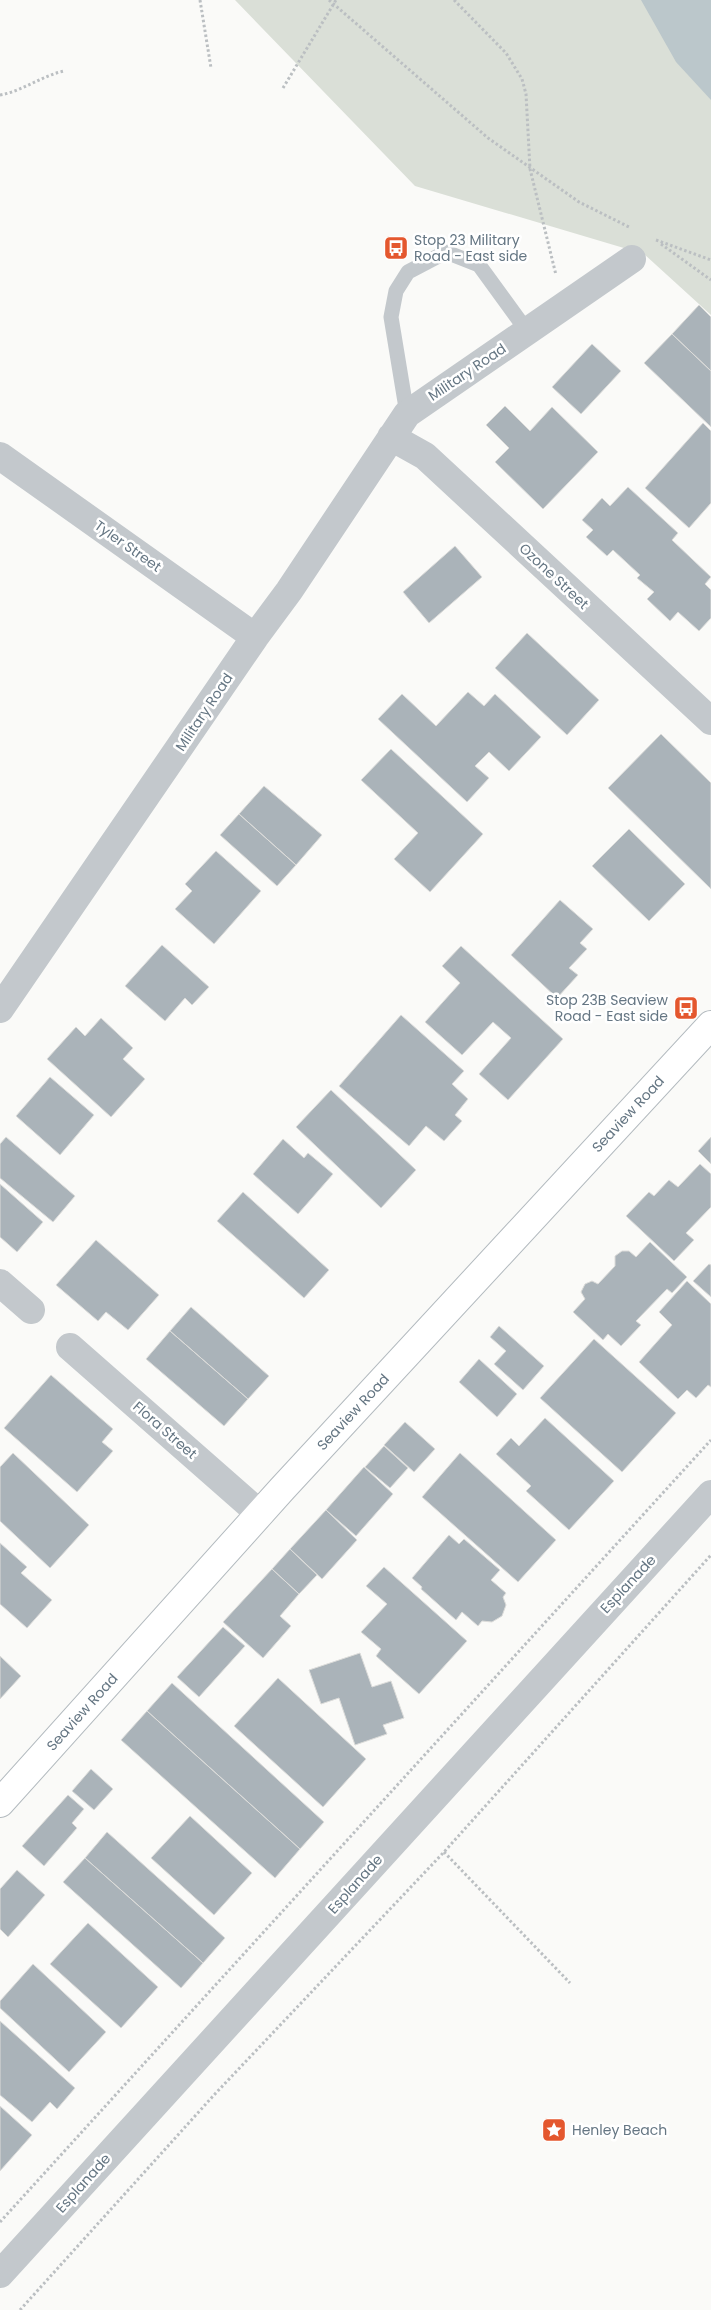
<svg xmlns="http://www.w3.org/2000/svg" width="711" height="2310" font-family="Poppins,sans-serif">
<style>
.green{fill:#dadfd7}
.water{fill:#bbc7cb}
.building{fill:#aab3b9;stroke:#dcdcda}
.lines{fill:none;stroke-linecap:round;stroke-linejoin:round}
.secondary-casing{stroke:#b3babf;stroke-width:30}
.path{stroke:#bbbfc2;stroke-width:3;stroke-dasharray:2.5 2.5;stroke-linecap:butt}
.service{stroke:#c3c8cc;stroke-width:15}
.minor{stroke:#c3c8cc;stroke-width:28}
.secondary{stroke:#fff;stroke-width:28}
.labels{text-anchor:middle;stroke-width:5;stroke-linejoin:round;paint-order:stroke}
.poi-label{font-size:14px;fill:#657683;stroke:#fff;text-anchor:start}
.street-label{font-size:14px;fill:#657683;stroke:#fff}
</style>
<rect width="100%" height="100%" fill="#fafaf8"/>
<!-- green -->
<path class="green" d="M235,0H711V315L644,254L415,186Z"/>
<!-- water -->
<path class="water" d="M641,0H711V100L676,62Z"/>
<!-- building -->
<path class="building" d="M699,305L711,317V371L672,334Z
M672,334L711,371V427L644,363Z
M592,344L621,371L581,414L552,387Z
M505,406L530,431L552,407L598,452L543,509L495,462L509,448L486,425Z
M703,423L711,431V503L689,528L645,488Z
M628,487L678,533L672,540L711,577L705,584L711,590V618L699,631L678,612L670,621L647,599L654,592L637,578L640,575L613,550L607,556L586,537L593,530L582,520L602,498L610,506Z
M455,546L482,577L429,623L403,592Z
M527,633L599,700L567,735L495,668Z
M468,692L484,706L495,694L541,737L509,771L489,752L475,766L489,778L467,802L378,719L402,694L436,726Z
M661,734L711,783V889L608,788Z
M391,749L483,834L430,892L394,859L418,833L361,780Z
M264,786L322,835L296,865L239,814Z
M239,814L296,865L277,886L220,835Z
M629,829L685,884L649,921L592,866Z
M216,851L261,891L214,944L175,909L192,891L185,884Z
M560,900L593,929L580,943L587,949L569,968L578,975L557,998L511,955Z
M162,945L209,987L192,1005L185,998L165,1021L125,986Z
M461,946L563,1039L508,1100L479,1074L511,1038L493,1022L462,1055L425,1022L460,983L442,966Z
M401,1015L464,1071L452,1084L468,1099L455,1115L462,1121L444,1141L426,1126L409,1146L339,1086Z
M101,1018L133,1048L123,1059L145,1079L111,1117L47,1059L76,1027L85,1036Z
M50,1077L94,1115L60,1155L16,1116Z
M331,1090L416,1170L381,1208L296,1127Z
M6,1137L75,1196L53,1222L0,1178V1144Z
M711,1137V1164L698,1151Z
M283,1139L304,1158L308,1153L333,1174L298,1214L253,1174Z
M700,1164L711,1174V1207L686,1233L694,1240L674,1261L626,1216L649,1192L654,1196L669,1180L678,1187Z
M0,1184L43,1222L17,1252L0,1237Z
M243,1192L329,1270L304,1298L217,1221Z
M96,1240L159,1295L128,1330L106,1312L98,1321L56,1285Z
M650,1242L687,1277L672,1293L667,1289L636,1321L641,1325L621,1346L608,1334L603,1340L573,1312L585,1299L581,1292L585,1284L592,1281L598,1284L615,1266V1256L622,1251H629L636,1257Z
M709,1264L711,1265V1297L693,1281Z
M687,1281L711,1304V1387L708,1385L696,1398L687,1390L678,1399L639,1362L672,1325L659,1312Z
M191,1307L269,1376L248,1399L170,1331Z
M499,1326L544,1366L523,1390L494,1364L506,1351L490,1337Z
M170,1331L248,1399L224,1426L146,1359Z
M594,1339L676,1413L622,1472L540,1398Z
M479,1359L517,1394L497,1417L459,1382Z
M51,1375L113,1429L102,1442L113,1451L77,1492L4,1428Z
M545,1418L614,1481L569,1530L526,1491L531,1486L496,1454L511,1438L519,1446Z
M405,1422L435,1449L414,1472L384,1445Z
M384,1446L408,1468L390,1488L365,1467Z
M13,1453L89,1525L50,1568L0,1521V1467Z
M460,1453L556,1540L518,1582L422,1497Z
M364,1467L393,1494L356,1536L326,1510Z
M326,1510L357,1540L322,1579L290,1549Z
M449,1535L459,1544L464,1539L500,1570L491,1580L506,1593L503,1597L506,1605L502,1616L492,1622L482,1621L478,1626L462,1612L456,1620L421,1589L422,1587L412,1578Z
M0,1543L27,1567L21,1573L52,1600L27,1628L0,1604Z
M290,1549L317,1575L299,1594L272,1569Z
M384,1567L467,1641L419,1694L376,1656L381,1649L361,1632L387,1604L366,1586Z
M272,1569L299,1594L280,1616L291,1626L263,1658L223,1622Z
M223,1627L245,1646L199,1697L177,1677Z
M360,1653L372,1687L391,1681L404,1718L383,1725L387,1734L355,1745L339,1698L321,1704L309,1670Z
M0,1656L21,1676L0,1699Z
M278,1678L366,1759L323,1807L234,1726Z
M172,1683L324,1822L300,1849L147,1711Z
M147,1711L300,1849L275,1878L121,1740Z
M91,1769L113,1789L94,1810L72,1791Z
M68,1795L84,1809L72,1823L77,1828L44,1866L22,1846Z
M190,1816L252,1873L214,1915L151,1858Z
M107,1832L225,1938L203,1963L85,1858Z
M85,1858L203,1963L181,1988L63,1882Z
M17,1870L45,1895L8,1937L0,1929V1889Z
M88,1923L158,1987L121,2028L50,1964Z
M33,1964L106,2032L69,2072L0,2008V2001Z
M0,2021L75,2088L57,2109L50,2102L32,2122L0,2095Z
M0,2106L32,2135L0,2171Z"/>
<g class="lines">
<defs>
<path id="secondary" d="M0,1803L282,1489L711,1025"/>
</defs>
<!-- secondary casing -->
<use href="#secondary" class="secondary-casing"/>
<!-- path -->
<path class="path" d="M200,0L211,68
M329,0L488,138L579,202L631,228
M454,0L506,53L522,79L526,94L530,169L556,275
M283,88L336,0
M0,95C23,91 41,76 64,71
M656,240L711,260
M661,244L711,280
M444,1852L570,1983
M0,2222L711,1440
M20,2310L214,2095L444,1852L711,1555"/>
<!-- service -->
<path class="service" d="M407,414L391,317L396,291L408,272L446,252L479,265L527,331"/>
<!-- minor -->
<path class="minor" d="M391,437L425,456L711,721
M0,456L255,637
M0,1009L255,637L289,591L407,414L632,259
M0,1283L31,1310
M70,1347L260,1514
M0,2274L711,1494"/>
<!-- secondary -->
<use href="#secondary" class="secondary"/>
</g>
<!-- icons -->
<defs>
<symbol id="bus-square" viewBox="-11 -11 22 22"><rect x="-9" y="-9" width="18" height="18" rx="4" fill="#e4572e" stroke="#fff"/><path d="M-5-6H5V4H4V6H2V4H-2V6H-4V4H-5ZM-3.5-4V0h7V-4ZM-3.5 1.2v1.5H-2V1.2ZM2 1.2v1.5H3.5V1.2Z" fill="#fff"/></symbol>
<symbol id="sight-square" viewBox="-11 -11 22 22"><rect x="-9" y="-9" width="18" height="18" rx="4" fill="#e4572e" stroke="#fff"/><path d="M0-6L1.8-2.2L6-1.7L2.9 1.2L3.7 5.4L0 3.3L-3.7 5.4L-2.9 1.2L-6-1.7L-1.8-2.2Z" fill="#fff"/></symbol>
</defs>
<g fill-rule="evenodd">
<use href="#bus-square" x="382" y="234" width="28" height="28"/>
<use href="#bus-square" x="672" y="994" width="28" height="28"/>
<use href="#sight-square" x="540" y="2116" width="28" height="28"/>
</g>
<g class="labels">
<!-- poi labels -->
<g class="poi-label">
<text x="414" y="245">Stop 23 Military<tspan x="414" dy="16">Road - East side</tspan></text>
<text x="668" y="1005" text-anchor="end">Stop 23B Seaview<tspan x="668" dy="16">Road - East side</tspan></text>
<text x="572" y="2135">Henley Beach</text>
</g>
<!-- street labels -->
<g class="street-label">
<text transform="translate(467 372) rotate(-34)" y="5">Military Road</text>
<text transform="translate(128 546) rotate(35)" y="5">Tyler Street</text>
<text transform="translate(554 576) rotate(43)" y="5">Ozone Street</text>
<text transform="translate(204 712) rotate(-56)" y="5">Military Road</text>
<text transform="translate(628 1114) rotate(-47)" y="5">Seaview Road</text>
<text transform="translate(353 1412) rotate(-47)" y="5">Seaview Road</text>
<text transform="translate(165 1430) rotate(41)" y="5">Flora Street</text>
<text transform="translate(628 1584) rotate(-47)" y="5">Esplanade</text>
<text transform="translate(82 1712) rotate(-48)" y="5">Seaview Road</text>
<text transform="translate(355 1884) rotate(-48)" y="5">Esplanade</text>
<text transform="translate(83 2183) rotate(-48)" y="5">Esplanade</text>
</g>
</g>
</svg>
